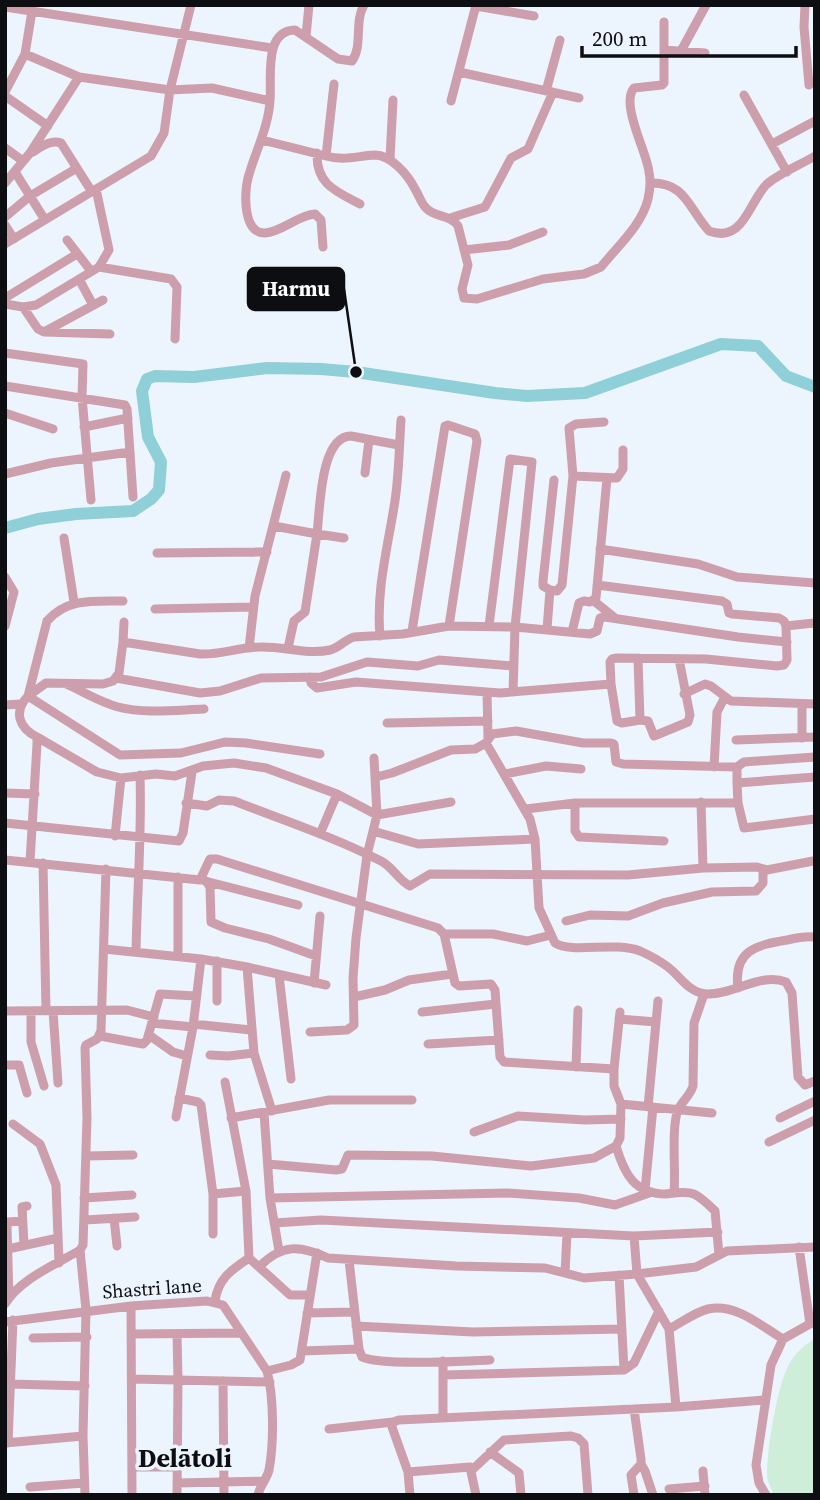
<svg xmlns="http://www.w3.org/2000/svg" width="820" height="1500" font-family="'Source Serif 4',serif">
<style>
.green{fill:#ceeeda}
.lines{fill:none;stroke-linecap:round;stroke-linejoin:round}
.river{stroke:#8ecfd8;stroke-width:12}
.minor{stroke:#cd9fac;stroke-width:9}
.labels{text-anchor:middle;stroke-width:7;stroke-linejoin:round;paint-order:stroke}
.street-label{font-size:19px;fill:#0c0e11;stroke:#ecf4fe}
.district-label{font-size:26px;font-weight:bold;fill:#0c0e11;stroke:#ecf4fe}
.leader{fill:none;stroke:#0c0e11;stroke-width:2.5}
.callout-dot{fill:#0c0e11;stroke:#ecf4fe;stroke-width:2.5}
.callout{fill:#0c0e11;stroke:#0c0e11;stroke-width:2.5}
.callout-label{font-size:21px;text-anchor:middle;font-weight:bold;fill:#fff}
</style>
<rect width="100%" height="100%" fill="#ecf4fe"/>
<!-- green -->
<path class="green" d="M815,1339V1495H774C771,1488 767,1481 767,1474C767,1448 777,1389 788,1366C794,1354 804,1345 815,1339Z"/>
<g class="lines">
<!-- river -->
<path class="river" d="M5,528L38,519L76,514L133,511L151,499L159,490L161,462L148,437L142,391L147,379L155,376L194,377L267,368L321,369L356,372L495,393L527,396L585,393L721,344L758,346L786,376L815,387"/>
<!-- minor -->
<path class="minor" d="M805,5L804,27L809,85
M476,6L534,16
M5,7L272,48
M306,36L309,5
M664,50L705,53
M681,51L706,5
M25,54L79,77L170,90L212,88L270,101
M459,72L579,98
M546,91L560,40
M5,92L25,54L32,11
M744,95L787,172
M5,96L48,126
M451,101L476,5
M262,140L326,156L334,84
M772,144L815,121
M5,148L23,161
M33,152C41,147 51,139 61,143L92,192
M317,153C316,184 335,191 360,204
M326,156C344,161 357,156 375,155C391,155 408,175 415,189C419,195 421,203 426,208C435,218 450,214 458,226L468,265L462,289L464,298L477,299L543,279L584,274L601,267C617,247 642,225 648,199C650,190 651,181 649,172C647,152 620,104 634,88L662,85L664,83V22
M390,159L393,100
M15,172L45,220
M5,183L30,153L79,77
M650,183C686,182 688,208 709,231C744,244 749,201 767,184C780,173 800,165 815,156
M5,217L30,196L77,168
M450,218L485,207L511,158L528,149L553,92
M5,225L14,239
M67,240L91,271
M5,244L151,156L164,133L170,90L191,5
M323,247L321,220L315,214C298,215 282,232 265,233C243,234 244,193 248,178C255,152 268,129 270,101C272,78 263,31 295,30L338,59L352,61C363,46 354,22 364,5
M464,250L509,245L543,232
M99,267L171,279L177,287L175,339
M79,279L93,305
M5,298L77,254
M5,304L23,307L36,305L99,267L109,250L96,189
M23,307L38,329L44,332L110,334
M44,332L103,300
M5,353L83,364L82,397L91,500
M5,386L125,405L127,409L133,497
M5,413L53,429
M84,427L128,418
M365,473L369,440
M5,474L51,463L130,452
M573,476L617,478L623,469V450
M274,526L317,534L305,612L294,621L288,648
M64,538L74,602
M344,538L317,534C320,510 320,436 351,436L399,445
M600,549L698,564L737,577L815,583
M157,553L267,552
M5,577L14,592L5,626
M550,590L543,586V581L554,480
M594,601L615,618
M155,609L253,607
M786,626L814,623
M547,629L550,590L557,591L562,585L573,476L569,428L576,424L604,422
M412,631L445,426L448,425L475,434L477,441L449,626
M572,632L579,603L584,601L590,602L596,598L607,478
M380,636C376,592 387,550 394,507C399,479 399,449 401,420
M123,642L124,622
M249,648L255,596L286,475
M310,677L311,683L317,688L356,682L500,693L611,684L610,662L612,659L617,658L706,659L777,666L784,665L787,660L786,626L784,621L779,618L732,614L729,613L727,604L722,601L597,585
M116,678L200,693L220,691L261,678L321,677L367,662L418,666L439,660L513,666
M611,684L617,721L622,723L640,720L638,658
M68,685C84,692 100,702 118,707C145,714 176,710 204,709
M487,692L488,738
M513,692L515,627L590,634L597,631L600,618L605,617L738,637L787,642
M684,694L705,684L711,686L731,701L815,704
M802,704V738
M5,705L20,704
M640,720L648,721L654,736L688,722L690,715L679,659
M387,723L488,721
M37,737L97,772L121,778L156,774L175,776L203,766L234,763L266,768L337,794L377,815L451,802
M736,740L815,737
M486,743L530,819L535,839L539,908L555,943C572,954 614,941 640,951C649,955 660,961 668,967C681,977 689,993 707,994C733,995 761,972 786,982L792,993L798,1077L805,1085L815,1081
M320,754L246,743L225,742L181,753L120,755L28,696L46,683L103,684L113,681L119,673L123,642L200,654C221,655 239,647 260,647C282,646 308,655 330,650C339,648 344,640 354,637L403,634L449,626L515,627L532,462L510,459L489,626
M714,767L717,712L725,697
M737,767L744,762L815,757
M505,774L546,766L581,769
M376,777L392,773L451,750L475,749L486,743L492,734L516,731L583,743H611L614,744L616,762L623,764L737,767V783
M5,793L35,794
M701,802L703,868
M186,803L207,806L219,800L234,801C283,820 334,837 381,861C393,867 398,880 410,886L430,874L628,875L703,868L757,867L767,870L813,861
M575,803V831L579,837L664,841
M738,803L737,783L815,777
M526,809L575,803H738L744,828L815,819
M5,823L179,841L183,833L192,772
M373,831L418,844L535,839
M320,834L337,794
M115,836L121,778
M5,860L200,880L210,859H217L438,928L444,934L455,983L459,986L491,984L495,990L500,1057L504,1062L614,1069
M30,862L37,744V737C19,728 13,712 28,696L47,621C67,598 94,601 123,601
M43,863L46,1011
M178,877V956
M205,881L298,905
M206,881L210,887L211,922L225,928L269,939L316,956
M566,921L590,915L628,916L663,903L712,892L756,891L763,883V869
M444,934H493L527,941L551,935
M104,949L201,959L247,967L254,1053L272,1111
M136,952C137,893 142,834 140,775
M247,967L326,985
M279,975L291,1079
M314,983L320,916
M738,988C733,950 757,945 787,940C796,938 805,936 815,937
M354,997L385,990L409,980L452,974
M217,1001V961
M5,1011L127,1010L154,1017
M31,1011V1042L44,1086
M53,1011L58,1083
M422,1012L496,1004
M619,1019L656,1022
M152,1023L193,1027
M193,1024L251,1030
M310,1032L347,1030L354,1025L353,978L356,938L367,855L377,815L374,758
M149,1035L173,1052L187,1056
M100,1036L143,1044L147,1040L160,994L196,996
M428,1044L499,1040
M210,1055L228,1056L254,1053
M5,1065H19L27,1093
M576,1067L578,1010
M225,1082L246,1191L249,1258L290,1295H310
M179,1098L198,1102L201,1105L213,1194V1234
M621,1104L712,1113
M648,1107L658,1001
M264,1113L270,1198L279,1251
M176,1117L193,1027L201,959
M231,1118L329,1100H412
M780,1118L815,1101
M13,1124L40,1144L56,1185L59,1263
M474,1132L518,1116L585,1120L621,1119
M769,1142L815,1120
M616,1146C624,1173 634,1194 666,1194C675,1193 685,1191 694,1194C702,1198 709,1205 715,1211L719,1255
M86,1156L133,1155
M268,1164L336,1170L342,1169L348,1155L432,1156L531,1166L594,1158L616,1146L620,1138L621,1104L614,1086V1069L620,1012
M645,1190L653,1107
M674,1193C676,1172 671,1127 678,1110C682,1101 690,1096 693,1086L694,1023L704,994
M213,1194L246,1191
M84,1198L132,1195
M270,1198L507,1193L579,1198L615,1205L652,1192
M114,1218L117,1246
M85,1220L135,1217
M274,1223L321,1220L634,1236L718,1232
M634,1236L637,1274L696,1267L727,1251L815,1247
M24,1245L22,1207L27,1206
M799,1247L810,1324
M8,1249L58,1238
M80,1250L86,1310L83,1436L85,1495
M349,1260L359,1349L362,1357C380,1366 465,1361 490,1360
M260,1266C282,1244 300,1245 328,1258L456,1266L545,1268L584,1278L637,1274L669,1329L676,1407
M565,1273L567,1234
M619,1275L624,1370
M9,1298L7,1227L8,1222L22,1221
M215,1301C218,1279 231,1270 249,1258
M5,1304C20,1279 55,1265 80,1250L83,1245L87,1118L85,1048L86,1045L97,1039L101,1031L106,869
M131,1306L132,1495
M307,1313L354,1312
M5,1322L131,1306L207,1301L223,1305L267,1371C274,1397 274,1443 269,1470C267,1479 260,1485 258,1495
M356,1326L473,1332L622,1329
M669,1329C681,1323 695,1312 708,1309C736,1303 761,1326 783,1339
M132,1334L240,1333
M177,1334L178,1380L177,1495
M33,1338L87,1337
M302,1351L359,1349
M443,1361V1417
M267,1371L291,1365L300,1360L317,1253
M443,1375L624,1370L634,1363L659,1311
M132,1379L270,1382
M223,1381L224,1495
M10,1384L85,1386
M329,1429L393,1422
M5,1443L83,1436
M8,1443L13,1320
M490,1452L519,1473L521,1495
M641,1464L645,1471L653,1495
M133,1467H177
M472,1470L504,1440L571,1436L578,1438L584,1444L588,1495
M703,1471L705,1495
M408,1472L470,1467L476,1495
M177,1483L262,1481
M30,1487L84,1483
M669,1489L705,1486
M410,1495L408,1472L392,1427L393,1422L399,1420L676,1407L765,1400
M634,1495L631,1475L641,1464V1459L634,1409
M766,1495L759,1483L756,1465L771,1365L783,1339L815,1321"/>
</g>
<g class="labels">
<!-- street labels -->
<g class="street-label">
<text transform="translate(152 1288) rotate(-4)" y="7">Shastri lane</text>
</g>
<!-- district labels -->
<g class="district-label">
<text x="185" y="1467">Delātoli</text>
</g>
</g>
<!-- callouts -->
<path class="leader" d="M356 372L344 289"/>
<circle class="callout-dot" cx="356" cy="372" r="7"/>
<rect class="callout" x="248" y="268" width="96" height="42" rx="7"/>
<g class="callout-label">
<text x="296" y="296">Harmu</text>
</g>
<!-- border -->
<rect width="820" height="1500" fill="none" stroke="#0c0e11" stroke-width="14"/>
<!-- scale -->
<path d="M582 46v10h214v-10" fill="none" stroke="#0c0e11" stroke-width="3.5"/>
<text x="592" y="46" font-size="21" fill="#0c0e11" stroke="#ecf4fe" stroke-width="5" paint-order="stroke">200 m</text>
</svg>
